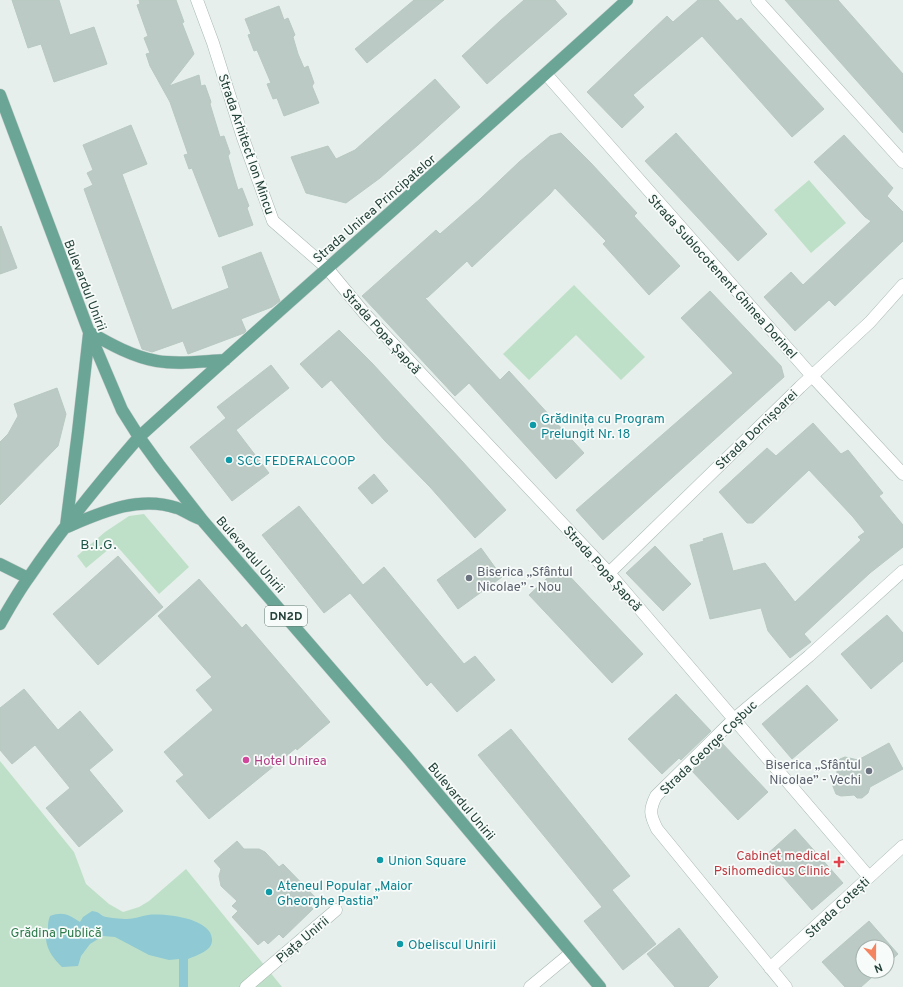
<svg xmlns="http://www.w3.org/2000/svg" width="903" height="987" font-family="Overpass,sans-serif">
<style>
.green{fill:#bfe0c8}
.water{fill:#8ec9d4}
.building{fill:#bbcac4;stroke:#b8c9c2}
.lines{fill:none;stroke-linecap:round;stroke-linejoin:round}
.minor-casing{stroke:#a8b8b2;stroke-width:13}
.major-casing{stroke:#c2cac8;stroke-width:13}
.minor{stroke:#fff;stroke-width:12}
.major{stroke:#6aa596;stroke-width:12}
.culture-dot{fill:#0f9aa8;stroke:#f7fbf9;stroke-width:1.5}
.worship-dot{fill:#6b7280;stroke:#f7fbf9;stroke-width:1.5}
.hotel-dot{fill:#d1479c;stroke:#f7fbf9;stroke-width:1.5}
.health-dot{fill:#e0444e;stroke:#f7fbf9;stroke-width:1.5}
.labels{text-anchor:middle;stroke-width:3.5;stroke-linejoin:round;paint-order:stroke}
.shield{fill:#f7fbf9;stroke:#637a73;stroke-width:1}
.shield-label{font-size:12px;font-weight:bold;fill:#24423a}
.street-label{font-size:13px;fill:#24423a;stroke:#f7fbf9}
.culture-label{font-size:13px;fill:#0d838f;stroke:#f7fbf9;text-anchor:start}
.worship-label{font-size:13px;fill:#5b616d;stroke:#f7fbf9;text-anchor:start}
.hotel-label{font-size:13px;fill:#b23c85;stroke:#f7fbf9;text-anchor:start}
.health-label{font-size:13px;fill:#be3a42;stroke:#f7fbf9;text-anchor:end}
.park-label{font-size:13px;fill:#2d7a4b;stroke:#f7fbf9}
.neighbourhood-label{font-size:14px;letter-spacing:1px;fill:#1f5548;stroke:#f7fbf9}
</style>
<rect width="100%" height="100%" fill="#e6efeb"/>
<!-- green -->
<path class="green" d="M809,180L846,223L811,253L774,210Z
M574,285L645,357L621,380L576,335L529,380L503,354Z
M144,514L189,567L159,594L115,544L86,568L77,556L105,532L129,516Z
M0,761L74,852L86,884L109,904L123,912L139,907L149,901L186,869L282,987H0Z"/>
<!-- water -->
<path class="water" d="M92,911C99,912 98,913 103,916C107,918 122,919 127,919C134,919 141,916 148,915C164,913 211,918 212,939C213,951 197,955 188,959V987H179V959L169,960L149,955L115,937L103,936L90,944L81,956L78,966L62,967C54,959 47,951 46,939C46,936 48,932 48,929C48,924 48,921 50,916C63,911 69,915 80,922L83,917Z"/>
<!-- building -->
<path class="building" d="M12,0H59L70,35L94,27L107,64L54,82L41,44L28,48Z
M139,0H176L184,22L182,23L194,54L169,86L199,75L201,86L205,85L211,102L210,104L220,137L224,136L230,153L228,156L234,177L238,190L242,188L249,206L247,208L253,225L219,237L192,168L189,169L184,155L188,154L170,102L150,66L146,54L150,53L144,38L148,36L137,5L140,4Z
M414,0H444L367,63L355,49Z
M524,0H555L567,14L487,84L462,56L500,21Z
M698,0H718L737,21L741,18L824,109L792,137L702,36L633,95L644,107L622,128L587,92L667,16L673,22Z
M785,0H838L903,74V133Z
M279,6L284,20L288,18L295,35L293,37L298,54L304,68L308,66L314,83L312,86L319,103L284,116L277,98L273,99L267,84L271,83L257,50L254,51L248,35L251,34L245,19Z
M435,79L460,107L418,145L380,178L346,203L306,193L291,157L328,146L336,159L355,150Z
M131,125L147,164L122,174L172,310L229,288L222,267L261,252L280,301L272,307L241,319L246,331L244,333L188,354L183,341L152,352L142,349L84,189L93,185L87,173L93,170L83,145Z
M561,133L591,163L637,213L634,216L680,266L649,295L603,244L606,241L555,188L550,194L472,267L467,261L428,297L425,298L500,380L509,371L584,453L556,479L469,383L455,396L362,296L436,230L440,234L480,199L519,162L550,136Z
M676,133L767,234L738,261L645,161Z
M844,135L893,188L887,196L903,212V241L835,306L829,300L795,331L764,297L791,272L803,285L871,221L865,217L814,162Z
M1,226L17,268L0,274V227Z
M710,291L781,366L784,377L603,540L576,510L733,373L681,318Z
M339,330L372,363L462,461L506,510L475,538L430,487L385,441L331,380L322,388L300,364Z
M271,365L289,388L236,430L269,473L232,501L190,447L226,418L217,407Z
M57,388L66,414L58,446L0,505V442L8,434L18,416L14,404Z
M813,423L841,454L848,450L883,493L879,496L903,525V547L870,573L804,634L811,642L790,658L768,631L761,608L710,619L690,545L704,541L703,539L722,533L733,571L765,563L795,602L861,540L858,537L865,532L853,517L809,470L753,523H747L719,492L767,448L776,456Z
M374,474L388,491L372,504L358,488Z
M299,506L363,585L384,567L464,664L475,656L495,680L457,712L431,682L427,686L350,593L324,613L262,535Z
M655,546L691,584L663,611L626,573Z
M481,548L502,577L458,609L437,580Z
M118,556L163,607L98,665L53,614Z
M560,566L643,654L612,683L529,595Z
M199,579L242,628L246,624L330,722L297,750L296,748L209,819L176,781L184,775L164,752L213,710L196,690L212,677L158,616Z
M887,615L903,633V661L871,689L841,654Z
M807,685L838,720L792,759L762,724Z
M24,689L58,730L80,711L113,750L89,770L123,811L79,847L46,808L70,788L35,745L12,764L0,750V708Z
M676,694L711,731L681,760L679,758L662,774L628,739Z
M511,729L630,876L612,890L656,944L623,970L584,921L602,907L478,755Z
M721,742L768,792L738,820L692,771Z
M889,743L903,769L870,787L868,793L862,798H857L854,795L841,796L836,794L832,784L837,773V763L840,759L845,757L858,760Z
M795,829L843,883L812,910L765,856Z
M237,841L244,849H259L265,852L279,867L283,864L317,899L309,904L313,909L283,938L279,934L268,944L264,940L258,945L232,917L238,911L232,906L237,901L221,886L219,876L221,869L214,861Z
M869,921L898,954L887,964V947H863V971H879L861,987H845L822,962Z
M679,928L718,977L708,987H675L647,954Z"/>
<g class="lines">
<defs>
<path id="minor" d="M197,0L213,43L243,138L273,221L327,268L365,314L609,573L869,877
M757,0L903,162
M546,74L812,376L903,474
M609,573L800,387L870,322L903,285
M770,968L903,846
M246,987L336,910
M530,987L571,953
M786,987L657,829C650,815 649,810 656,796L734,719L809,656L903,571"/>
<path id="major" d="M0,95L89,332L122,410L139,437L160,466L203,521L407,757L600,987
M89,332C110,344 133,357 157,361C179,365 203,361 225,360
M66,526L78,432L89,334
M67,527C102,512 139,495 177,508C185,511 192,516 200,519
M0,564L28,578
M0,624C9,608 18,592 29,577C62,528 100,482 139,437C301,290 466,147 627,0"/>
</defs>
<!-- minor casing -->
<use href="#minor" class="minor-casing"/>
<!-- major casing -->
<use href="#major" class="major-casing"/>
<!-- minor -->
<use href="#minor" class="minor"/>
<!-- major -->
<use href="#major" class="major"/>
</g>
<!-- markers -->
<g class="culture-dot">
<circle cx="533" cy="425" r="4"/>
<circle cx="229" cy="460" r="4"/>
<circle cx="380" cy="860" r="4"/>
<circle cx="269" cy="892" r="4"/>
<circle cx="400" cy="944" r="4"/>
</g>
<g class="worship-dot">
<circle cx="469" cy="578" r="4"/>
<circle cx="869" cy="771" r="4"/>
</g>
<circle class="hotel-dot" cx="246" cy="760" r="4"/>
<path class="health-dot" d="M837 856h4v4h4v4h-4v4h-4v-4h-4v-4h4z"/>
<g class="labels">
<!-- shield labels -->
<rect class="shield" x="265" y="606" width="42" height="20" rx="3"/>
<g class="shield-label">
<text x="286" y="620">DN2D</text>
</g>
<!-- street labels -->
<g class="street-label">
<text transform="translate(247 144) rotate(71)" y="5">Strada Arhitect Ion Mincu</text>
<text transform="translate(374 208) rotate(-41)" y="5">Strada Unirea Principatelor</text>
<text transform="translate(723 276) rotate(48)" y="5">Strada Sublocotenent Ghinea Dorinel</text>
<text transform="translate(86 285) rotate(69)" y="5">Bulevardul Unirii</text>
<text transform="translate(382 331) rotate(48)" y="5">Strada Popa Șapcă</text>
<text transform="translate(756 429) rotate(-44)" y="5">Strada Dornișoarei</text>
<text transform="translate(251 554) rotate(49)" y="5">Bulevardul Unirii</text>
<text transform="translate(603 568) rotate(48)" y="5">Strada Popa Șapcă</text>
<text transform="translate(708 747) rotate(-44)" y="5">Strada George Coșbuc</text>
<text transform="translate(462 801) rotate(50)" y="5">Bulevardul Unirii</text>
<text transform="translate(837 907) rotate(-43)" y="5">Strada Cotești</text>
<text transform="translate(302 939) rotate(-40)" y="5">Piața Unirii</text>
</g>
<!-- culture labels -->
<g class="culture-label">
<text x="541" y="423">Grădinița cu Program<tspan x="541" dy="15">Prelungit Nr. 18</tspan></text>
<text x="237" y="465">SCC FEDERALCOOP</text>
<text x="388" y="865">Union Square</text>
<text x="277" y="890">Ateneul Popular „Maior<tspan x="277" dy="15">Gheorghe Pastia”</tspan></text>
<text x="408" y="949">Obeliscul Unirii</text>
</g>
<!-- worship labels -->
<g class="worship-label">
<text x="477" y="576">Biserica „Sfântul<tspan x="477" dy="15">Nicolae” - Nou</tspan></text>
<text x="861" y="769" text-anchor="end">Biserica „Sfântul<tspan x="861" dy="15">Nicolae” - Vechi</tspan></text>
</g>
<!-- hotel labels -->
<g class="hotel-label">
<text x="254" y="765">Hotel Unirea</text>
</g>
<!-- health labels -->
<g class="health-label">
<text x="830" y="860">Cabinet medical<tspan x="830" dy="15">Psihomedicus Clinic</tspan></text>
</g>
<!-- park labels -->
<g class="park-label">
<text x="56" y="937">Grădina Publică</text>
</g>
<!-- neighbourhood labels -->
<g class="neighbourhood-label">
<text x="99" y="549">B.I.G.</text>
</g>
</g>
<!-- north arrow -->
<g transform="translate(875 959) rotate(159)"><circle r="19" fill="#f7fbf9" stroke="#a3b1ad"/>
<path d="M0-3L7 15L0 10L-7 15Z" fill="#f4845f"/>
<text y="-6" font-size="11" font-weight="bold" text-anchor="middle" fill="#24423a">N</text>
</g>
</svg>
